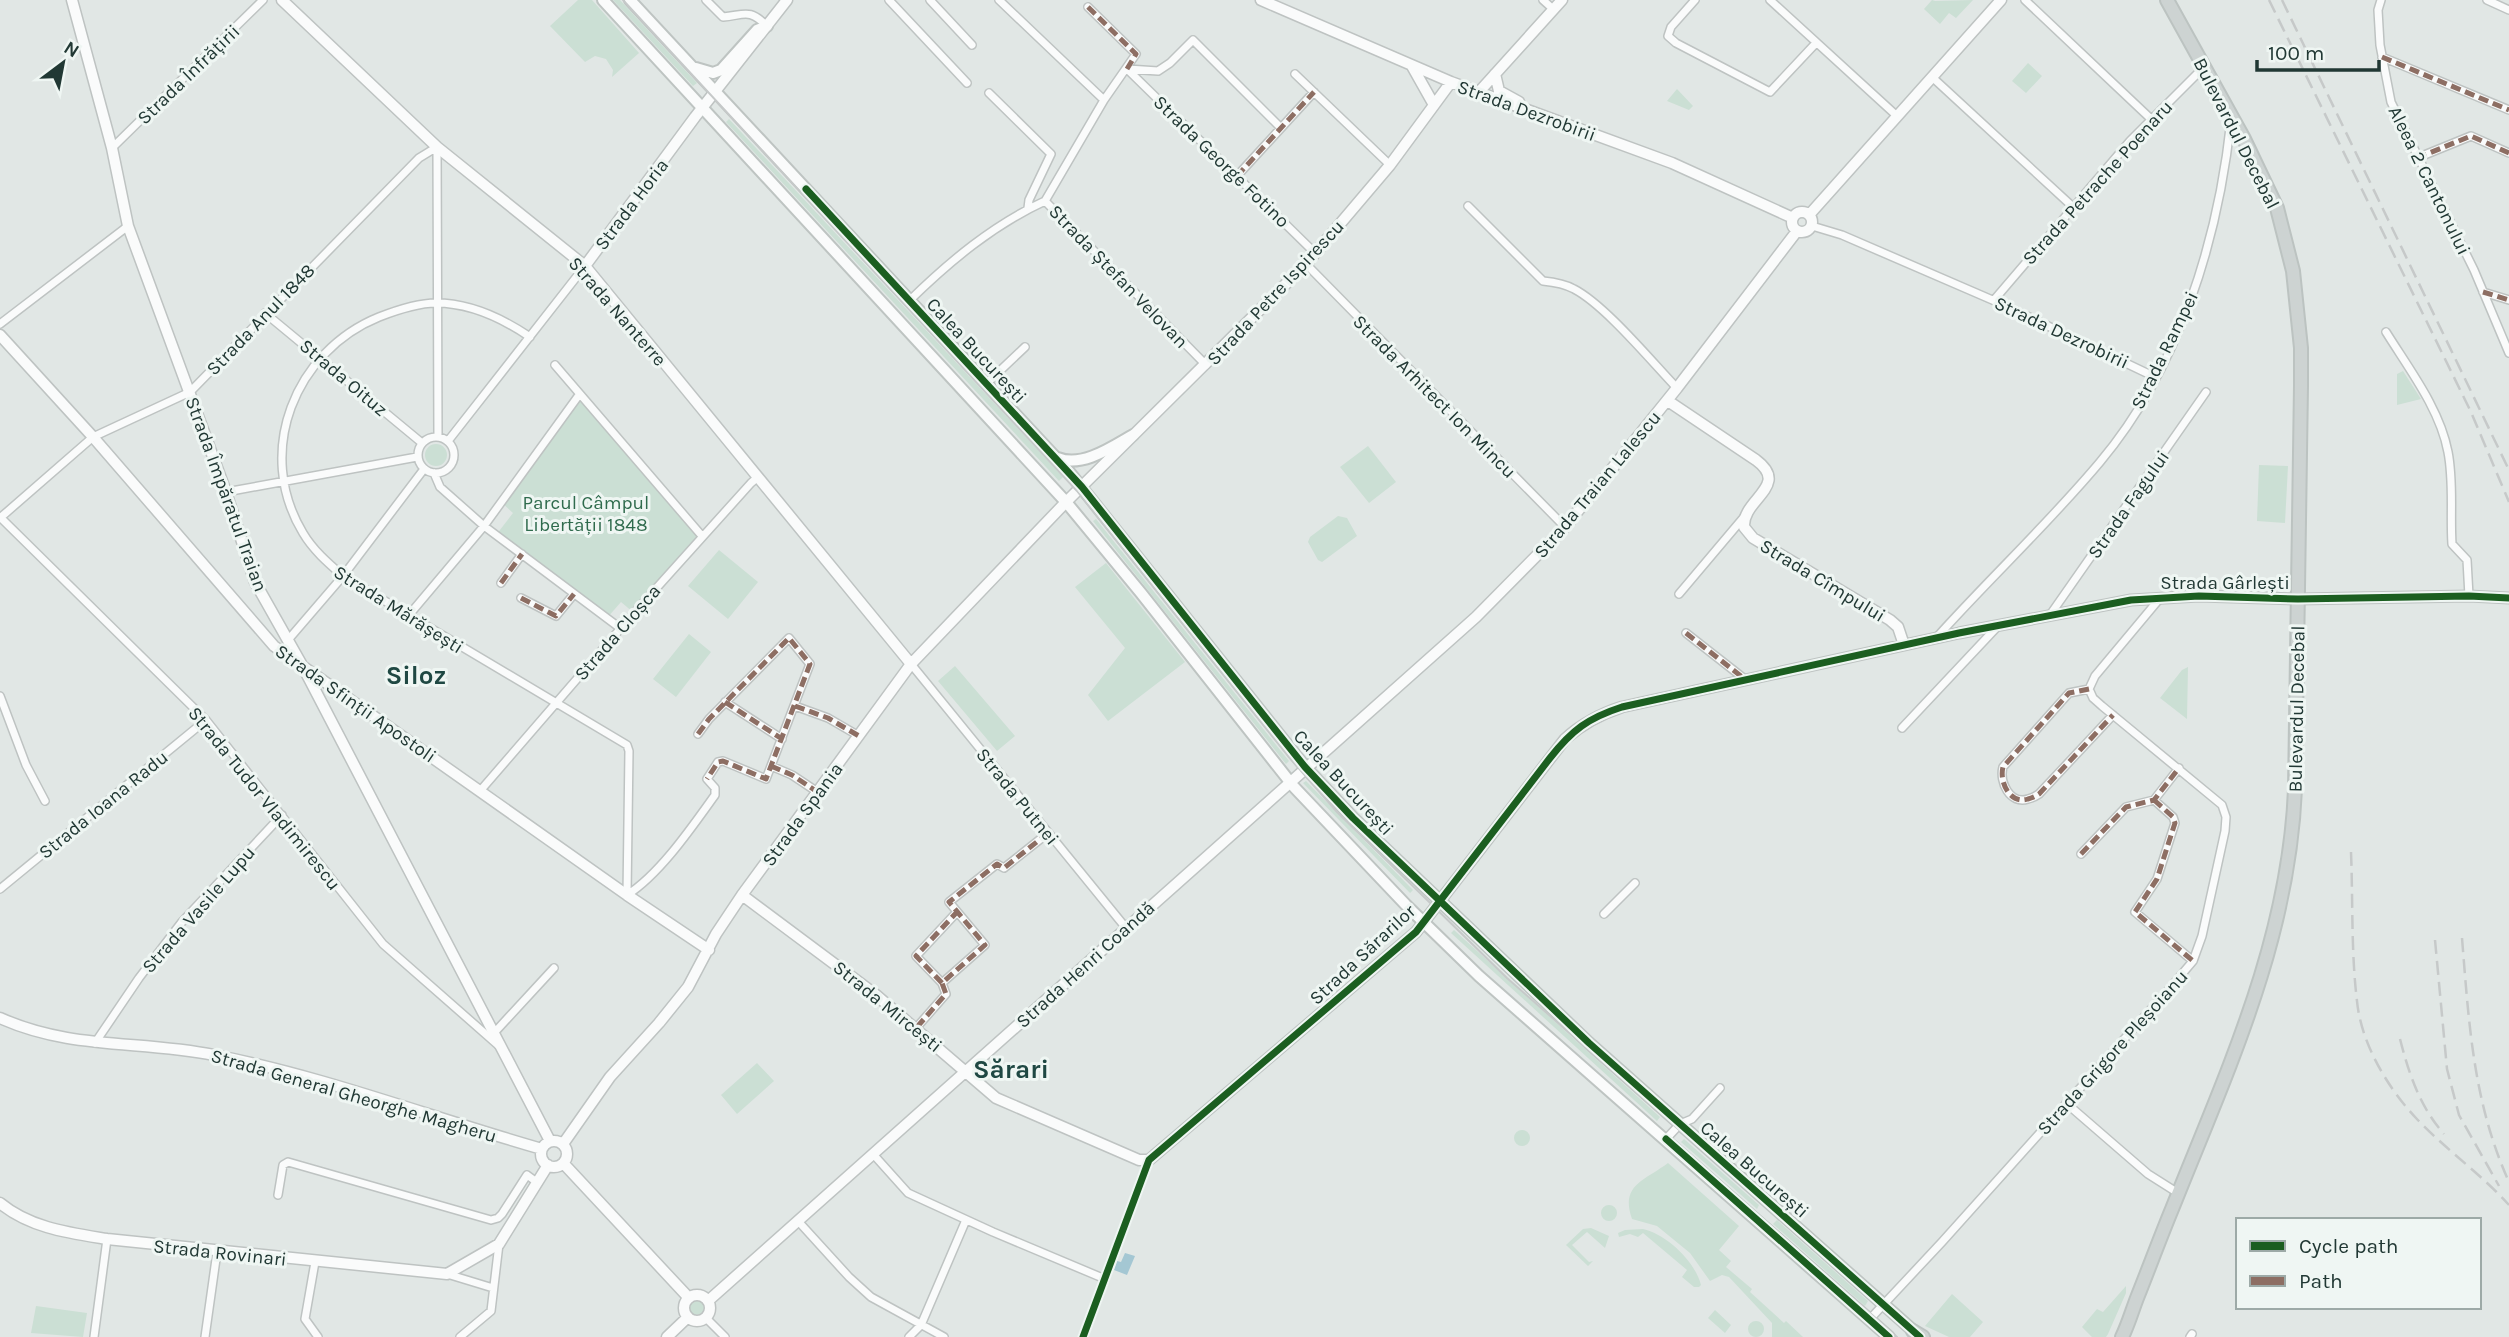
<svg xmlns="http://www.w3.org/2000/svg" width="2509" height="1337" font-family="Karla,sans-serif">
<style>
.green{fill:#cbdfd4}
.water{fill:#a4c7d3}
.lines{fill:none;stroke-linecap:round;stroke-linejoin:round}
.minor-casing{stroke:#bec3c2;stroke-width:10}
.tertiary-casing{stroke:#bec3c2;stroke-width:13}
.secondary-casing{stroke:#bec4c2;stroke-width:14}
.primary-casing{stroke:#bcc3c1;stroke-width:16}
.minor{stroke:#fafbfb;stroke-width:7}
.tertiary{stroke:#fafbfb;stroke-width:10}
.secondary{stroke:#fafbfb;stroke-width:10}
.primary{stroke:#cdd3d2;stroke-width:12}
.tram{stroke:#c6c9c9;stroke-width:2}
.rail{stroke:#c6c9c9;stroke-width:2.5;stroke-dasharray:14 7;stroke-linecap:butt}
.quiet{stroke:#8d6e63;stroke-width:5;stroke-dasharray:10 5;stroke-linecap:butt}
.cycleway-casing{stroke:#eff6f3;stroke-width:11}
.cycleway{stroke:#1b5e20;stroke-width:7}
.labels{text-anchor:middle;stroke-width:6;stroke-linejoin:round;paint-order:stroke}
.street-label{font-size:19px;fill:#213834;stroke:#eff6f3}
.park-label{font-size:19px;fill:#2f6b4d;stroke:#eff6f3}
.district-label{font-size:26px;font-weight:bold;fill:#1f4843;stroke:#eff6f3}
</style>
<rect width="100%" height="100%" fill="#e1e7e5"/>
<!-- green -->
<path class="green" d="M578,0H592L639,53L612,77L613,70L606,59L595,56L585,62L550,26Z
M613,0H620L697,83L693,86Z
M1932,0L1935,1L1973,0L1956,18L1949,13L1940,24L1924,9Z
M2028,63L2042,76L2026,93L2012,81Z
M1677,89L1693,106L1689,110L1667,101Z
M729,119L1063,477L1059,481L726,122Z
M2403,371L2421,399L2397,405V374Z
M579,395L702,536L634,613L621,602L607,618L496,535L513,513L501,502Z
M425 455a11 11 0 1 1 22 0a11 11 0 1 1-22 0Z
M1368,446L1396,482L1369,503L1340,467Z
M2259,465L2288,466L2285,523L2257,521Z
M1338,516L1347,518L1357,536L1322,562L1318,560L1308,542L1310,537Z
M1096,519L1289,761L1286,764L1093,521Z
M719,550L758,582L728,619L688,586Z
M1106,563L1185,662L1108,721L1088,695L1125,648L1075,587Z
M689,634L711,652L676,697L653,679Z
M955,666L1015,736L997,751L938,681Z
M2188,667L2187,719L2160,698L2182,670Z
M1306,781L1413,890L1410,893L1303,783Z
M1454,930L1660,1117L1657,1121L1451,933Z
M757,1063L774,1081L737,1114L721,1095Z
M1514 1138a8 8 0 1 1 16 0a8 8 0 1 1-16 0Z
M1684,1139L1759,1205L1757,1209L1681,1142Z
M1668,1163L1739,1226L1719,1250L1731,1261L1726,1267L1752,1289L1750,1292L1784,1323L1786,1321L1803,1337H1772V1323L1729,1277L1722,1275L1710,1281L1690,1253L1657,1226L1632,1219C1620,1185 1644,1181 1668,1163Z
M1601 1213a8 8 0 1 1 16 0a8 8 0 1 1-16 0Z
M1777,1220L1868,1301L1865,1306L1773,1224Z
M1591,1228L1609,1236L1605,1248L1587,1232L1572,1245L1589,1262L1593,1261L1588,1266L1566,1245L1583,1229Z
M1643,1229C1666,1234 1695,1261 1701,1285L1699,1287H1694L1682,1277L1687,1270L1643,1233L1638,1237L1630,1234L1619,1237L1618,1233L1625,1230Z
M2126,1286V1293L2108,1334L2106,1337H2092L2082,1327L2097,1309L2103,1312Z
M1952,1294L1983,1322L1970,1337H1949L1925,1326Z
M688 1307a8 8 0 1 1 16 0a8 8 0 1 1-16 0Z
M36,1306L87,1313L83,1337L31,1333Z
M1715,1310L1731,1325L1725,1333L1708,1318Z
M1748 1329a8 8 0 1 1 16 0a8 8 0 1 1-16 0Z"/>
<!-- water -->
<path class="water" d="M1125,1253L1135,1256L1127,1275L1114,1270L1117,1261L1121,1262Z"/>
<g class="lines">
<defs>
<path id="minor" d="M706,0L723,17C745,15 749,8 767,26
M889,0L967,83
M930,0L972,45
M999,0L1104,100
M1543,0L1553,9
M1695,0L1671,27L1668,36L1676,43L1770,92L1816,43
M1770,0L1897,116
M2025,0L2151,119
M2381,0L2378,10L2380,45L2391,102L2474,270L2509,353
M2487,0L2509,10
M2382,57L2509,110
M1127,69L1315,253
M1128,69L1158,71L1170,63L1193,40L1281,128
M1295,74L1390,165
M1932,77L2073,207
M989,93L1051,154L1029,200L1028,208
M437,147L438,437
M112,148L263,0
M2417,158L2471,136L2509,153
M1237,176L1314,92
M1045,201L1104,100L1136,54L1088,7
M1045,201L1206,365
M1468,206L1543,281C1553,282 1565,284 1574,289C1605,305 1652,362 1677,388
M1812,226L1842,235L2004,305L2155,377
M1306,264L1565,527
M2483,292L2509,300
M1994,300L2130,141L2204,67
M909,301C950,261 993,225 1045,201
M265,313L422,443
M0,324L128,226
M2386,332C2409,369 2440,409 2448,452C2454,483 2450,513 2452,544L2467,560L2469,596
M530,337C502,318 470,303 436,303C417,303 397,310 379,317C295,351 254,452 303,533C313,550 328,563 343,576L627,745L629,751L627,895
M555,365L702,536
M986,384L1025,347
M418 455a18 18 0 1 1 36 0a18 18 0 1 1-36 0Z
M448,441L585,266
M434,473L440,487L484,526L620,628
M226,492L417,457
M0,517L206,720L383,944L498,1045
M0,518L93,437L190,392L419,158L437,147
M501,583L522,554
M1679,594L1744,517
M521,598L556,616L574,594
M409,615L484,526L579,395
M2050,615L2206,392
M1686,633L1746,680
M1937,637C1990,578 2049,523 2100,462C2179,368 2218,241 2231,120
M288,640L343,576L424,469
M911,664L1126,928
M2089,689L2069,693L2003,767C1999,782 2010,805 2028,799C2032,798 2036,796 2039,794L2113,715
M0,696L26,765L45,801
M725,702L782,739
M795,706L828,718L859,736
M1902,728L1997,627
M771,766L792,775L819,793
M480,791L634,613L751,483L758,477
M2154,800L2173,817L2175,823L2157,879L2135,912L2193,961
M2081,854L2126,807L2154,800L2179,768
M0,889L206,720
M627,895C660,874 692,827 715,795V788L707,779L718,762L723,761L766,779L810,664L789,638L709,719L698,734
M1604,914L1635,883
M942,983L916,956L957,912
M917,1027L946,994L942,983L985,945L949,902L997,864L1004,868L1048,833
M494,1033L554,968
M95,1043L139,978L181,923L282,815
M2066,1103L2148,1174L2178,1193
M1666,1139L1680,1124L1692,1119L1720,1088
M873,1154L908,1193L993,1232L1105,1279
M278,1195L283,1165L288,1162L491,1220L498,1218L502,1214L527,1175L538,1183
M798,1221L849,1277L871,1297L944,1337
M315,1262L305,1319L318,1337
M447,1274L493,1288
M706,1318L725,1337
M1869,1320L1942,1242L2170,988L2193,961L2202,936L2225,831L2226,817L2222,805L2102,706L2093,698L2089,689L2095,676L2161,597
M94,1337L107,1239
M205,1337L217,1252
M460,1337L491,1311L499,1244
M909,1337L921,1325L966,1220
M1083,1337L1149,1160
M2190,1337L2192,1334"/>
<path id="tertiary" d="M72,0L112,148L128,226L226,492L255,582L303,667L550,1141
M282,0L437,147L585,266L911,664
M1261,0L1451,82L1672,163L1793,218
M1412,66L1434,105
M1495,74L1499,91L1519,102
M1478,93L1562,0
M1792 222a10 10 0 1 1 20 0a10 10 0 1 1-20 0Z
M1809,215L2001,0
M585,266L695,117L787,0
M0,335L93,437L274,646L627,895L709,950
M1668,401L1756,460C1791,486 1742,499 1744,527L1753,538L1890,620L1898,627L1904,645
M742,895L876,995L996,1098L1139,1160H1149L1416,932L1565,739C1583,723 1600,714 1622,707L1959,633L2131,600L2199,596L2298,599L2469,596L2509,598
M0,1018C71,1050 140,1040 214,1055C326,1077 433,1118 542,1149
M541 1154a13 13 0 1 1 26 0a13 13 0 1 1-26 0Z
M563,1144L610,1077L659,1023L688,987L716,934L742,895L911,664L1066,502L1306,264L1390,165L1451,82
M564,1164L689,1298
M0,1203C30,1228 70,1233 107,1239L447,1274L499,1244L548,1165
M684 1308a13 13 0 1 1 26 0a13 13 0 1 1-26 0Z
M708,1301L1476,617L1565,527L1677,388L1797,231
M667,1337L688,1317"/>
<path id="secondary" d="M603,0L1066,502L1141,593L1294,787L1406,905L1479,976L1889,1337
M630,0L1070,473L1305,767L1353,818L1589,1043L1918,1335
M696,68L713,73L721,70L757,30L767,26
M1058,458C1082,468 1112,447 1133,435"/>
<path id="primary" d="M1913,1331L1923,1337
M2122,1337C2128,1325 2132,1311 2137,1298C2149,1268 2160,1238 2172,1209C2227,1071 2289,940 2295,789L2301,386V348L2293,271L2277,208L2244,139L2167,0"/>
</defs>
<!-- minor casing -->
<use href="#minor" class="minor-casing"/>
<!-- tertiary casing -->
<use href="#tertiary" class="tertiary-casing"/>
<!-- secondary casing -->
<use href="#secondary" class="secondary-casing"/>
<!-- primary casing -->
<use href="#primary" class="primary-casing"/>
<!-- minor -->
<use href="#minor" class="minor"/>
<!-- tertiary -->
<use href="#tertiary" class="tertiary"/>
<!-- secondary -->
<use href="#secondary" class="secondary"/>
<!-- primary -->
<use href="#primary" class="primary"/>
<!-- tram -->
<path class="tram" d="M623,0L1077,491L1288,756L1337,812L1507,978L1914,1337
M1824,1272L1897,1337"/>
<!-- rail -->
<path class="rail" d="M2269,0L2471,412L2509,502
M2282,0L2509,470
M2351,852C2353,901 2351,952 2357,1001C2361,1043 2387,1087 2416,1118C2445,1149 2480,1173 2509,1205
M2462,938C2469,1024 2473,1102 2509,1182
M2435,940L2447,1069L2459,1115L2499,1186
M2400,1039C2409,1074 2420,1107 2444,1134"/>
<!-- quiet -->
<path class="quiet" d="M1088,7L1136,54L1127,69
M2382,57L2509,110
M2417,158L2471,136L2509,153
M1237,176L1314,92
M2483,292L2509,300
M501,583L522,554
M521,598L556,616L574,594
M1686,633L1746,680
M2089,689L2069,693L2003,767C1999,782 2010,805 2028,799C2032,798 2036,796 2039,794L2113,715
M725,702L782,739
M795,706L828,718L859,736
M698,734L709,719L789,638L810,664L766,779L723,761L718,762L707,779
M771,766L792,775L819,793
M2154,800L2173,817L2175,823L2157,879L2135,912L2193,961
M2081,854L2126,807L2154,800L2179,768
M942,983L916,956L957,912
M917,1027L946,994L942,983L985,945L949,902L997,864L1004,868L1048,833"/>
<defs>
<path id="cycleway" d="M806,189L1082,487L1305,767L1353,818L1589,1043L1920,1337
M1666,1139L1889,1337
M1083,1337L1149,1160L1416,932L1550,758C1572,730 1588,718 1622,707L1959,633L2131,600L2199,596L2298,599L2469,596L2509,598"/>
</defs>
<!-- cycleway casing -->
<use href="#cycleway" class="cycleway-casing"/>
<!-- cycleway -->
<use href="#cycleway" class="cycleway"/>
</g>
<g class="labels">
<!-- street labels -->
<g class="street-label">
<text transform="translate(188 74) rotate(-44)" y="7">Strada Înfrățirii</text>
<text transform="translate(1527 110) rotate(20)" y="7">Strada Dezrobirii</text>
<text transform="translate(2237 133) rotate(63)" y="7">Bulevardul Decebal</text>
<text transform="translate(1222 161) rotate(44)" y="7">Strada George Fotino</text>
<text transform="translate(2430 180) rotate(64)" y="7">Aleea 2 Cantonului</text>
<text transform="translate(2097 182) rotate(-48)" y="7">Strada Petrache Poenaru</text>
<text transform="translate(631 204) rotate(-53)" y="7">Strada Horia</text>
<text transform="translate(1119 276) rotate(46)" y="7">Strada Ștefan Velovan</text>
<text transform="translate(1275 292) rotate(-47)" y="7">Strada Petre Ispirescu</text>
<text transform="translate(618 311) rotate(49)" y="7">Strada Nanterre</text>
<text transform="translate(260 319) rotate(-46)" y="7">Strada Anul 1848</text>
<text transform="translate(2062 332) rotate(25)" y="7">Strada Dezrobirii</text>
<text transform="translate(977 350) rotate(47)" y="7">Calea București</text>
<text transform="translate(2164 350) rotate(-64)" y="7">Strada Rampei</text>
<text transform="translate(344 377) rotate(40)" y="7">Strada Oituz</text>
<text transform="translate(1435 396) rotate(45)" y="7">Strada Arhitect Ion Mincu</text>
<text transform="translate(1597 484) rotate(-50)" y="7">Strada Traian Lalescu</text>
<text transform="translate(227 494) rotate(70)" y="7">Strada Împăratul Traian</text>
<text transform="translate(2128 504) rotate(-55)" y="7">Strada Fagului</text>
<text transform="translate(1823 580) rotate(31)" y="7">Strada Cîmpului</text>
<text x="2225" y="589">Strada Gârlești</text>
<text transform="translate(399 609) rotate(32)" y="7">Strada Mărășești</text>
<text transform="translate(617 632) rotate(-49)" y="7">Strada Cloșca</text>
<text transform="translate(356 703) rotate(35)" y="7">Strada Sfinții Apostoli</text>
<text transform="translate(2296 709) rotate(-89)" y="7">Bulevardul Decebal</text>
<text transform="translate(1344 782) rotate(47)" y="7">Calea București</text>
<text transform="translate(1018 796) rotate(51)" y="7">Strada Putnei</text>
<text transform="translate(265 798) rotate(51)" y="7">Strada Tudor Vladimirescu</text>
<text transform="translate(103 804) rotate(-39)" y="7">Strada Ioana Radu</text>
<text transform="translate(802 814) rotate(-54)" y="7">Strada Spania</text>
<text transform="translate(198 909) rotate(-49)" y="7">Strada Vasile Lupu</text>
<text transform="translate(1362 954) rotate(-43)" y="7">Strada Sărarilor</text>
<text transform="translate(1085 964) rotate(-42)" y="7">Strada Henri Coandă</text>
<text transform="translate(888 1006) rotate(39)" y="7">Strada Mircești</text>
<text transform="translate(2112 1052) rotate(-48)" y="7">Strada Grigore Pleșoianu</text>
<text transform="translate(354 1095) rotate(16)" y="7">Strada General Gheorghe Magheru</text>
<text transform="translate(1755 1169) rotate(41)" y="7">Calea București</text>
<text transform="translate(220 1252) rotate(6)" y="7">Strada Rovinari</text>
</g>
<!-- park labels -->
<g class="park-label">
<text x="586" y="509">Parcul Câmpul<tspan x="586" dy="22">Libertății 1848</tspan></text>
</g>
<!-- district labels -->
<g class="district-label">
<text x="416" y="684">Siloz</text>
<text x="1011" y="1078">Sărari</text>
</g>
</g>
<!-- legend -->
<rect x="2236" y="1218" width="245" height="91" fill="#eff6f3" stroke="#9daaa7" stroke-width="2"/>
<rect x="2250" y="1241" width="35" height="10" fill="#1b5e20" stroke="#9daaa7" stroke-width="2"/>
<text x="2299" y="1253" font-size="21" fill="#213834">Cycle path</text>
<rect x="2250" y="1276" width="35" height="10" fill="#8d6e63" stroke="#9daaa7" stroke-width="2"/>
<text x="2299" y="1288" font-size="21" fill="#213834">Path</text>
<!-- north arrow -->
<g transform="translate(63 63) rotate(32)" stroke="#eff6f3" stroke-width="5" paint-order="stroke">
<path d="M0-5L12 26L0 18L-12 26Z" fill="#213834"/>
<text y="-10" font-size="19" font-weight="bold" text-anchor="middle" fill="#213834">N</text>
</g>
<!-- scale -->
<path d="M2257 60v10h122v-10" fill="none" stroke="#213834" stroke-width="3.5"/>
<text x="2268" y="60" font-size="21" fill="#213834" stroke="#eff6f3" stroke-width="5" paint-order="stroke">100 m</text>
</svg>
